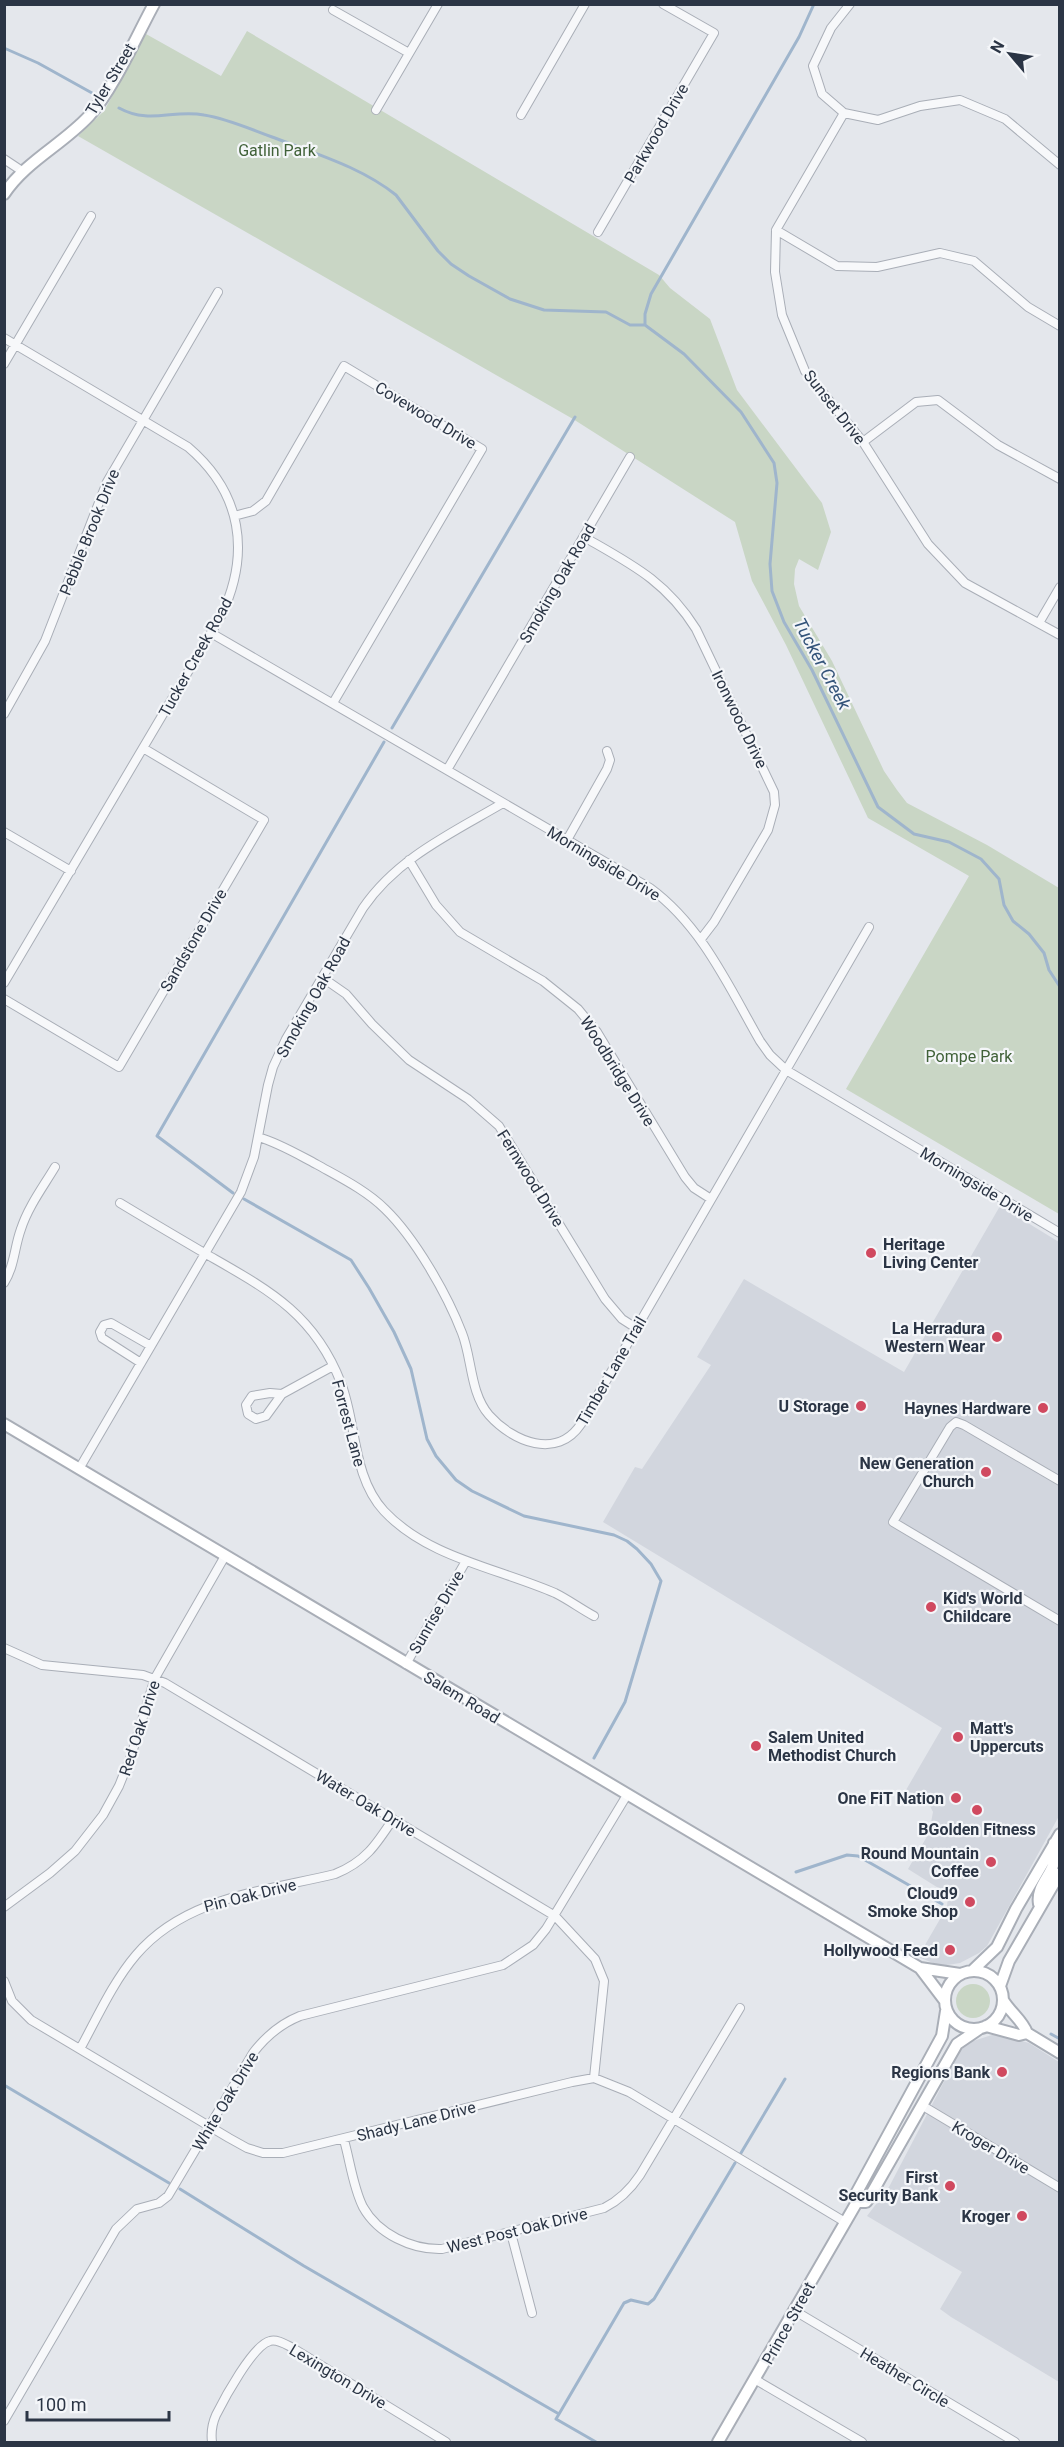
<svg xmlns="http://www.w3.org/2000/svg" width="1064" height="2447" font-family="Roboto,sans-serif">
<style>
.built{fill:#d2d6de}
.green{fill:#c9d6c5}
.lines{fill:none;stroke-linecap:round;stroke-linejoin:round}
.stream{stroke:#9fb5cc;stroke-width:3}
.street-casing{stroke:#a9aeb7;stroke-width:10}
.secondary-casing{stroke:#a9aeb7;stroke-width:14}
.street{stroke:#f7f8fa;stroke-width:8}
.secondary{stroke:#fff;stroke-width:10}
.poi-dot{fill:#d0495f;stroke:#f4f6f9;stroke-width:2}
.labels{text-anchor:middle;stroke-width:4.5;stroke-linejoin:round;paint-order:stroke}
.street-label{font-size:16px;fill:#2b3545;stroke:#f4f6f9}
.park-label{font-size:16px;fill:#406138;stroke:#f4f6f9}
.poi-label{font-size:16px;font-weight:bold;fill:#2b3545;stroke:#f4f6f9;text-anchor:end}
.water-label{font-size:18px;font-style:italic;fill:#34547a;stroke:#f4f6f9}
</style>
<rect width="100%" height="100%" fill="#e4e7ec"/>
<!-- built -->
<path class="built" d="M1000,1206L1059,1242V1816L987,1946L979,1953L960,1963L941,1966L918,1957L947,1907L948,1894L908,1869L929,1833L933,1812L928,1802L906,1790L942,1728L603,1522L635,1467L642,1469L711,1365L697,1357L744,1279L904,1372Z
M995,2034L1029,2043L1059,2062V2382L951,2317L940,2309L962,2272L867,2216L889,2187L960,2051L970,2042Z"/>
<!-- green -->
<path class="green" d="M247,31L659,275L670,288L710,319L737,390L822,503L831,532L818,570L799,559L795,569L794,584L799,606L832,661L884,771L897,790L907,803L987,845L1059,888V1214L846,1089L969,876L868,818L786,645L752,581L735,522L573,419L78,136L104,111L146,34L221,76Z
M956 2001a17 17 0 1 1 34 0a17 17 0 1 1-34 0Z"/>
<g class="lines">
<!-- stream -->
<path class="stream" d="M4,48L38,63L92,93
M119,108C150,125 173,109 204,115C229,119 252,130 275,138C316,154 361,167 396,195L438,251L451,264L469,276L510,299L544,310L606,312L630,325H645L684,354L741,412L774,463L777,483L770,564L772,591L784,622L812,670L878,807L914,834L949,842L981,859L999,879L1004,905L1013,921L1029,934L1044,953L1049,970L1060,987
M645,325V314L651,294L799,37L814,4
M392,728L575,417
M233,1193L157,1136L384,742
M244,1199L351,1260L369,1288L394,1332L411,1369L427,1439L436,1456L456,1480L472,1491L524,1516L614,1535L627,1541L637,1549L651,1564L661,1581L625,1702L594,1758
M796,1872L847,1855L858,1856L942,1904
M1051,2034L1060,2039
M4,2085L169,2183
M741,2153L785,2079
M180,2189L304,2266L559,2414L556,2419L596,2442
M559,2414L624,2303L631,2300L648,2304L654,2299L735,2163"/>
<defs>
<path id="street" d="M850,4L831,28L813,66L822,94L844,113L878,120L920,106L960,100L1005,119L1060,165
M333,10L409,53
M376,110L438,4
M844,113L776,230L775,272L782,315L805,371L863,442L928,544L965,583L1060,635
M521,115L585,4
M4,159L22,171
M776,230L837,266L877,267L940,253L974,261L1028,307L1060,326
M598,232L714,33L663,4
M4,338L188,447C242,493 251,553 221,616L4,983
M4,364L91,216
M863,442L916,402L938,400L998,445L1060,479
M234,516L253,511L266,501L344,366L482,449L333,703
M584,537C631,564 666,581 696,629L774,792L775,805L768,830L714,922L701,939
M1039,623L1060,587
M211,633L650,888C702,926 729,987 760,1041L770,1055L786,1070L1060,1233
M4,714L45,641L107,482L218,292
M447,770L630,457
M4,832L71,871
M567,840L607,769L610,760L607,751
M409,860L436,905L460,932L543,981L578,1009L597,1032L685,1177L694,1188L711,1199
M323,978L346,994L372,1024L409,1060L468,1099L499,1126L605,1299L622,1319L636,1328
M4,999L119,1067L264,820L143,748
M258,1137C279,1143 297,1154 316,1164C339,1177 366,1190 385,1209C415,1238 447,1294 462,1333C472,1358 470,1393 489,1415C513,1442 557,1460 581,1424L869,927
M120,1203C148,1220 177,1237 206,1254C267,1289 314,1313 341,1383C357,1424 352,1476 384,1511C428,1558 498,1568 555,1593C569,1600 581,1609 594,1616
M4,1283C15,1265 14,1248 21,1229C28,1207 43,1187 55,1167
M141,1363L102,1338L100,1332L104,1325L111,1323L151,1346
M282,1394L266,1416L256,1419L248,1414L246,1405L252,1396L270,1393L282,1394L333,1366
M79,1469L241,1192L254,1157L268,1085L273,1067L286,1039L363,908C397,858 452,833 503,803
M1060,1481L964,1425L956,1422L950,1427L893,1522L1060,1621
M4,1648L42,1665L143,1675L165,1683L555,1916L595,1959L604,1981L594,2078
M406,1664L466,1561
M4,1907L50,1873L75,1851L103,1815L119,1786L131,1756L155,1678L225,1556
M4,1981L12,2001L31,2020L229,2138L247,2148L263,2153H283L572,2082L594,2078L629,2092L845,2222
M80,2049C97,2018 113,1982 136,1955C185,1897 265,1891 335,1874C365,1862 376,1845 393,1819
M923,2106L1060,2188
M344,2140C350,2161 353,2187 363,2207C378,2234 412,2250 442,2249L604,2208C620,2200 630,2190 640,2175L740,2008
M511,2233L532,2313
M795,2311L1015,2442
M756,2380L862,2442
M4,2421L116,2229L137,2209L159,2203L168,2196L253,2053C266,2036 280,2024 300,2016L503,1965L533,1945L546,1929L627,1795
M212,2442C211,2434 212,2424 216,2415C224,2399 253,2345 270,2341C277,2339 285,2344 291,2347L446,2442"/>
<path id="secondary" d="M4,194C26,161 62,145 89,116C113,90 136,37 154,4
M4,1424L920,1968L945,2001
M1039,1904C1035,1881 1062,1871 1054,1843
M920,1968L960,1974
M973,1970L997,1947L1016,1909L1060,1834
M945 2000a29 29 0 1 1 58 0a29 29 0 1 1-58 0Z
M1000,1986L1009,1961L1060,1873
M1003,2000C1010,2012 1023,2021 1027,2033
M986,2026L1019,2035L1027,2033L1060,2053
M857,2202H866L869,2198L957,2044L979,2029
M718,2442L857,2202V2192L942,2036L946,2011"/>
</defs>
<!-- street casing -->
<use href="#street" class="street-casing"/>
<!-- secondary casing -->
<use href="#secondary" class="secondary-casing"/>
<!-- street -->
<use href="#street" class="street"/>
<!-- secondary -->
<use href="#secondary" class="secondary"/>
</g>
<!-- markers -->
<g class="poi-dot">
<circle cx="871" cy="1253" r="6"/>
<circle cx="997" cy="1337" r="6"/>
<circle cx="861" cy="1406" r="6"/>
<circle cx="1043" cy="1408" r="6"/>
<circle cx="986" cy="1472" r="6"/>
<circle cx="931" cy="1607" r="6"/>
<circle cx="958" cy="1737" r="6"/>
<circle cx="756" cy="1746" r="6"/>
<circle cx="956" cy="1798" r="6"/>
<circle cx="977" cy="1810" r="6"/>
<circle cx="991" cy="1862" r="6"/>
<circle cx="970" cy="1902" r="6"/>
<circle cx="950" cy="1950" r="6"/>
<circle cx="1002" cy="2072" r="6"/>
<circle cx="950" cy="2186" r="6"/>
<circle cx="1022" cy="2216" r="6"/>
</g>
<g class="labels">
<!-- street labels -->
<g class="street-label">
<text transform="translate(110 79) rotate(-59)" y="6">Tyler Street</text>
<text transform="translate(656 133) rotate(-60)" y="6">Parkwood Drive</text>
<text transform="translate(835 407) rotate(52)" y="6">Sunset Drive</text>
<text transform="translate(426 415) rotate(31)" y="6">Covewood Drive</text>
<text transform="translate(89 532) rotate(-68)" y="6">Pebble Brook Drive</text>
<text transform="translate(557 583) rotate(-60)" y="6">Smoking Oak Road</text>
<text transform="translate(195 657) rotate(-61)" y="6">Tucker Creek Road</text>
<text transform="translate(740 719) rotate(64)" y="6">Ironwood Drive</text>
<text transform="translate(604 863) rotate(31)" y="6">Morningside Drive</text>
<text transform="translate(193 940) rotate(-60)" y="6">Sandstone Drive</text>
<text transform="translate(313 997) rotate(-61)" y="6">Smoking Oak Road</text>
<text transform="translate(618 1071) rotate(58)" y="6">Woodbridge Drive</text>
<text transform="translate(531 1178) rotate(58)" y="6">Fernwood Drive</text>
<text transform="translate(977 1184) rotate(31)" y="6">Morningside Drive</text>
<text transform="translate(611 1371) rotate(-60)" y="6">Timber Lane Trail</text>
<text transform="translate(349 1423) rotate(75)" y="6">Forrest Lane</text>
<text transform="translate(436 1612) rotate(-60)" y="6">Sunrise Drive</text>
<text transform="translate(462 1697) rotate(31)" y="6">Salem Road</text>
<text transform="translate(139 1728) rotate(-72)" y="6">Red Oak Drive</text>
<text transform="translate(366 1803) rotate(31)" y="6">Water Oak Drive</text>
<text transform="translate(250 1895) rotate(-14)" y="6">Pin Oak Drive</text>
<text transform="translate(225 2101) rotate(-59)" y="6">White Oak Drive</text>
<text transform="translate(416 2121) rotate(-14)" y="6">Shady Lane Drive</text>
<text transform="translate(991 2147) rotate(31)" y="6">Kroger Drive</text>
<text transform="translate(517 2230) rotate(-14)" y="6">West Post Oak Drive</text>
<text transform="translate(788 2323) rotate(-61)" y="6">Prince Street</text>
<text transform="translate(338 2376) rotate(31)" y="6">Lexington Drive</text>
<text transform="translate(905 2377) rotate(31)" y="6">Heather Circle</text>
</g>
<!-- park labels -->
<g class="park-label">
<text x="277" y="156">Gatlin Park</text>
<text x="969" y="1062">Pompe Park</text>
</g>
<!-- poi labels -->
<g class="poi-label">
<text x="883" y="1250" text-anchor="start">Heritage<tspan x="883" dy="18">Living Center</tspan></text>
<text x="985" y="1334">La Herradura<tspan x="985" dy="18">Western Wear</tspan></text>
<text x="849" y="1412">U Storage</text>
<text x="1031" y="1414">Haynes Hardware</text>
<text x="974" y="1469">New Generation<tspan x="974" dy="18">Church</tspan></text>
<text x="943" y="1604" text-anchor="start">Kid's World<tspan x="943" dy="18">Childcare</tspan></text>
<text x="970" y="1734" text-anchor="start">Matt's<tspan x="970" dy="18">Uppercuts</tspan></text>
<text x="768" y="1743" text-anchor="start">Salem United<tspan x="768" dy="18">Methodist Church</tspan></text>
<text x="944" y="1804">One FiT Nation</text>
<text x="977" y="1835" text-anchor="middle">BGolden Fitness</text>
<text x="979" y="1859">Round Mountain<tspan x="979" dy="18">Coffee</tspan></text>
<text x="958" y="1899">Cloud9<tspan x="958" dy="18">Smoke Shop</tspan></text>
<text x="938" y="1956">Hollywood Feed</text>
<text x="990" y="2078">Regions Bank</text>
<text x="938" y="2183">First<tspan x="938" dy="18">Security Bank</tspan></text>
<text x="1010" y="2222">Kroger</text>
</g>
<!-- water labels -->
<g class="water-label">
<text transform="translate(822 664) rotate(62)" y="6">Tucker Creek</text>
</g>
</g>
<!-- border -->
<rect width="1064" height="2447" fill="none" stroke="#2b3545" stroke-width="12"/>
<!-- north arrow -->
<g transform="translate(1010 54) rotate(299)" stroke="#f4f6f9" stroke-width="4.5" paint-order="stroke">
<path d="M0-4.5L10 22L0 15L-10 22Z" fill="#2b3545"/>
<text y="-9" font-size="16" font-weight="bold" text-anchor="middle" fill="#2b3545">N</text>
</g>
<!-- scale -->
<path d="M27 2411v9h142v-9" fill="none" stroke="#2b3545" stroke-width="3"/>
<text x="36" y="2411" font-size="18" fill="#2b3545" stroke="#f4f6f9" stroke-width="4.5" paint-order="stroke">100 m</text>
</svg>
